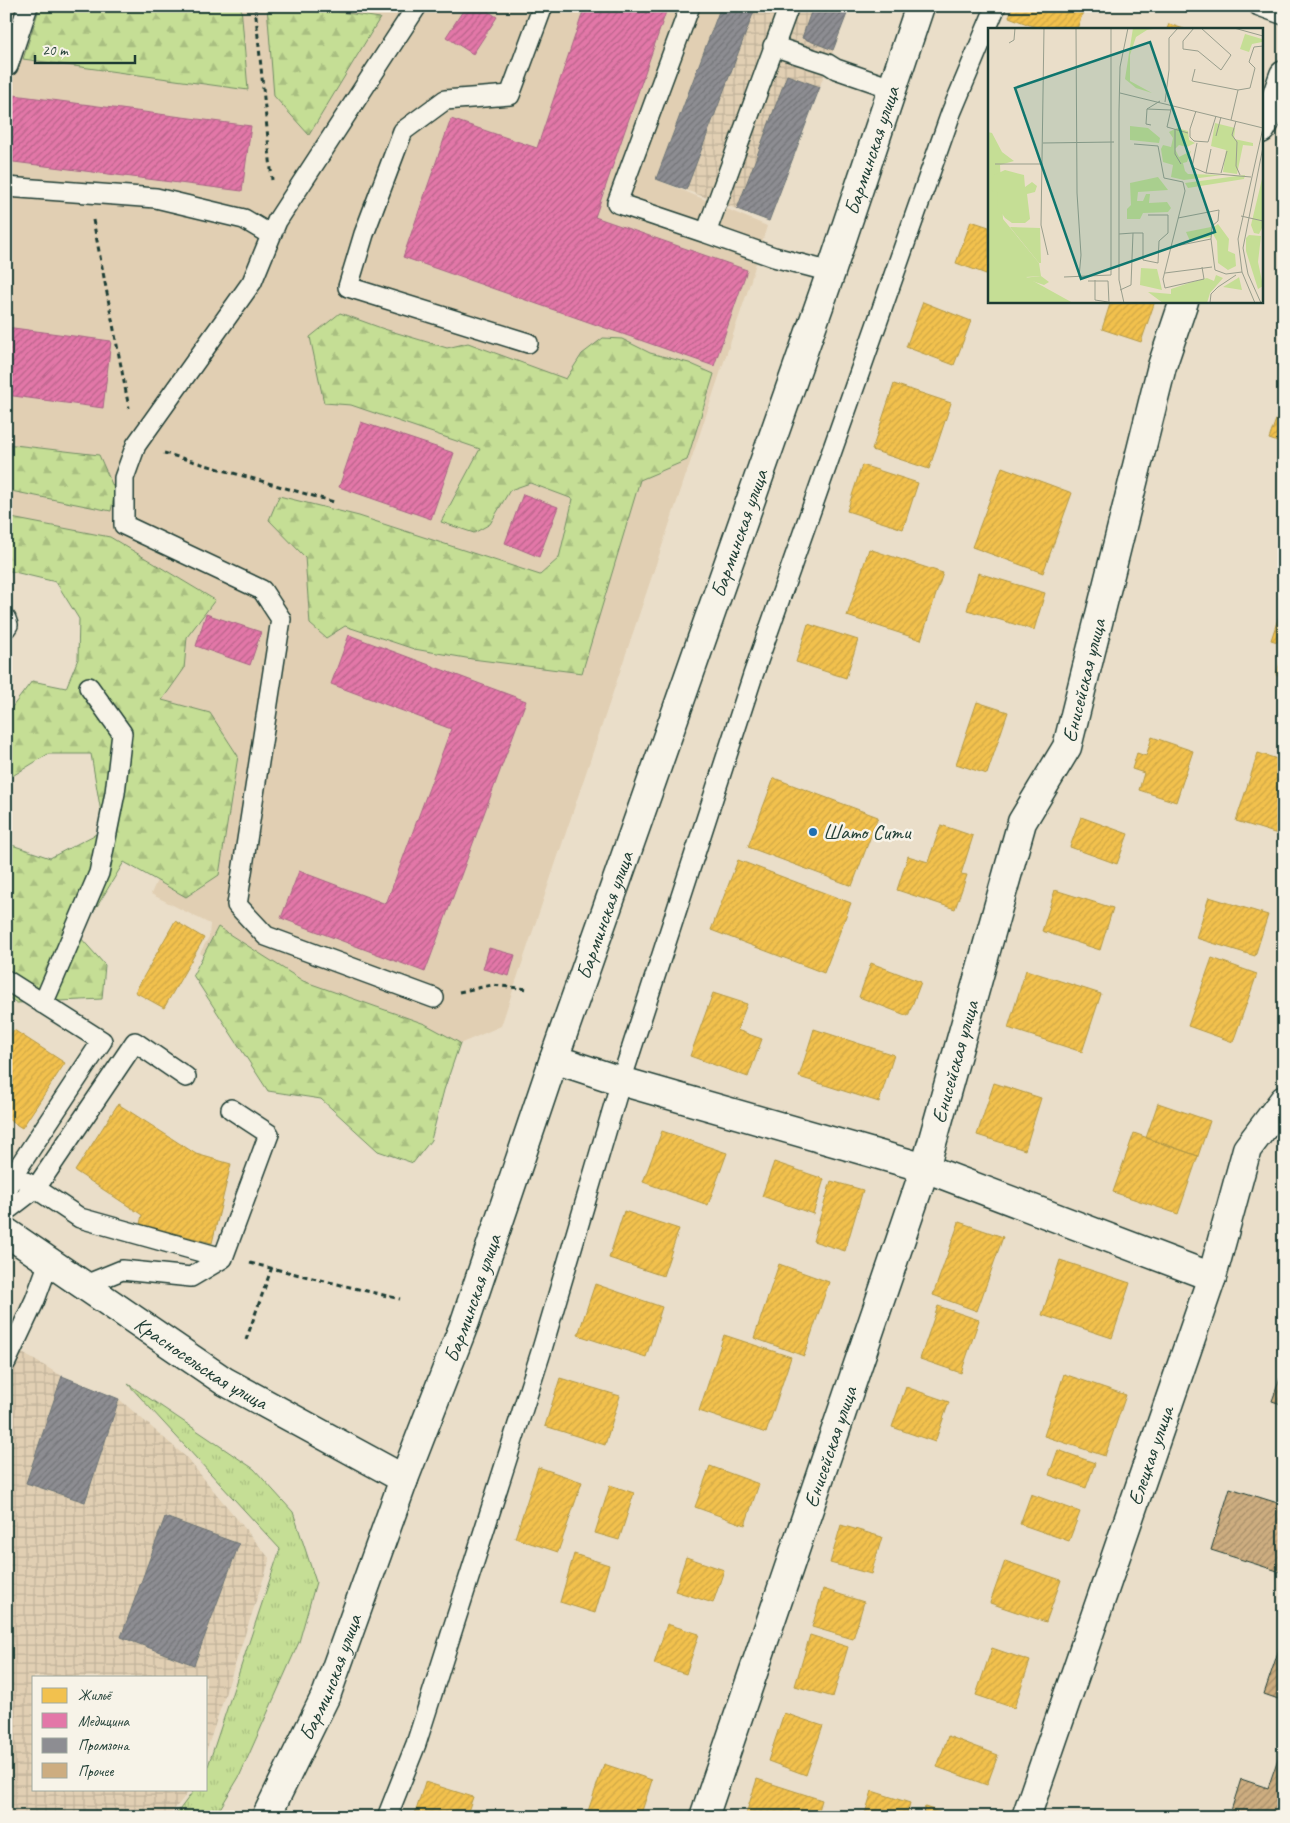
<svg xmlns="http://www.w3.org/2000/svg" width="1290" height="1823" font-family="Caveat,sans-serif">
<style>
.built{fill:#e1cfb3}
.industrial{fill:url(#industrial-grid)}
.grass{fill:url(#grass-tufts);stroke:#728e64}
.forest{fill:url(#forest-firs);stroke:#728e64}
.homes{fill:url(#homes-hatch);stroke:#b39946}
.health{fill:url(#health-hatch);stroke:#a86685}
.industry{fill:url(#industry-hatch);stroke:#6c7576}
.building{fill:url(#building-hatch);stroke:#1f3d34}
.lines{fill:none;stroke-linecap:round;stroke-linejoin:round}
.lane-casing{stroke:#1f3d34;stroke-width:22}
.street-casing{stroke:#1f3d34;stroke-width:31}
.secondary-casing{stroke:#1f3d34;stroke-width:31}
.path{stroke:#1f3d34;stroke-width:3;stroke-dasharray:5 4;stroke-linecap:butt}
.lane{stroke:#f7f3e8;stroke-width:19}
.street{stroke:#f7f3e8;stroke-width:28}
.secondary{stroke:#f7f3e8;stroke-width:28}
.poi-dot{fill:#1f6fb2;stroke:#f7f3e8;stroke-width:2}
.labels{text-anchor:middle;stroke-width:5;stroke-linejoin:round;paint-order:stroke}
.street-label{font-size:21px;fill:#1f3d34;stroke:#f7f3e8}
.poi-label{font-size:21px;fill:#1f3d34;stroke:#f7f3e8;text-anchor:start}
.inset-road{fill:none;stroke:#999e8d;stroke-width:1}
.view{fill:#0f766e;fill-opacity:0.15;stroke:#0f766e;stroke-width:2.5}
.inset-edge{fill:none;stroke:#1f3d34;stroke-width:2.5}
</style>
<defs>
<pattern id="industrial-grid" width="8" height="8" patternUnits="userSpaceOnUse" patternTransform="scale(1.25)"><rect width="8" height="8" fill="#e1cfb3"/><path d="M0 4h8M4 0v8" fill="none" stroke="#c1b39b"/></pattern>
<pattern id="grass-tufts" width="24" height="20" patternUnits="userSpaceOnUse" patternTransform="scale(1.25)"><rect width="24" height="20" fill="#c5de95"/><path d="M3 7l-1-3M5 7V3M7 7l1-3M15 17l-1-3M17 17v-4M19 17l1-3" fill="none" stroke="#a9bf81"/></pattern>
<pattern id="forest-firs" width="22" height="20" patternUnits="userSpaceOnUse" patternTransform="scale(1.25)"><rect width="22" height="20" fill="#c5de95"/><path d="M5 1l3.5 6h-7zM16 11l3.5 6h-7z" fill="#a9bf81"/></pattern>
<pattern id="homes-hatch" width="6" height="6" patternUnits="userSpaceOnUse" patternTransform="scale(1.25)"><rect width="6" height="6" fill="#f2c14e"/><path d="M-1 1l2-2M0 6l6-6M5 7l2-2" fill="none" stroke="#cfa745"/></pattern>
<pattern id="health-hatch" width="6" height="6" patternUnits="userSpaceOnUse" patternTransform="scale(1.25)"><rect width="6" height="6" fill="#e377a8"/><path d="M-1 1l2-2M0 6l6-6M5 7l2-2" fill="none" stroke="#b7638a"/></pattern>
<pattern id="industry-hatch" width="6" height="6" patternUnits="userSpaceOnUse" patternTransform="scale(1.25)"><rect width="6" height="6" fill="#8d8d92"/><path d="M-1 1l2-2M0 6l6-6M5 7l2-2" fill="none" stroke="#737478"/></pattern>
<pattern id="building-hatch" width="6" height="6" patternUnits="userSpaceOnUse" patternTransform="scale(1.25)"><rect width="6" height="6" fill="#cdad80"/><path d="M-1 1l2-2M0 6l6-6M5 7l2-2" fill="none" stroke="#a68e6a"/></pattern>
</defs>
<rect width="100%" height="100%" fill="#eadec9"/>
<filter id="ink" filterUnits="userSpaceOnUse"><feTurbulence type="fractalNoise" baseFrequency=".02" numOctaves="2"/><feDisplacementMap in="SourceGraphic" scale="10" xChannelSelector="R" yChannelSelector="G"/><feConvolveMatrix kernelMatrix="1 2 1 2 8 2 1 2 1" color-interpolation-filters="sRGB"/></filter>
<g filter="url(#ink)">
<!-- built -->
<path class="built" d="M6,6H721L656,179L767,226L747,293L501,1026L374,1081L200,953L209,937L210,924L151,894L163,866L114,700L140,613L6,560Z"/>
<!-- industrial -->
<path class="industrial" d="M721,6H850L769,221L656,179Z
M17,1350L62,1376L119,1399L186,1457L270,1559L206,1752V1677H34V1789H191L168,1817H6V1370Z"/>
<!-- grass -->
<path class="grass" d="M128,1384L254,1469L293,1512L316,1582L299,1642L239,1777L215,1817H174L195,1789H206V1772L280,1549Z"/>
<!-- forest -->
<path class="forest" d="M40,6H241L248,90L23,59Z
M267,6H300L380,18L309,135L274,96Z
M340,313L384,329L447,348L468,343L566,379L582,354L603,338L622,339L650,353L689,363L714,374L687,460L640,480L582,673L472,659L414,649L345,626L326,638L310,624L305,557L269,520L279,496L359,516L540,575L559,558L573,499L530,483L510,490L490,524L474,533L441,522L480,449L351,405L324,403L310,337Z
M6,444L99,455L115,491L111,511L6,490Z
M6,517L110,537L215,600L187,637L184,669L162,700L210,713L238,756L219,875L186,897L124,862L79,936L105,965L102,999L17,1003L6,996V843L50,858L104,830L91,754H48L6,780V715L32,681L66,688L78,659L79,619L56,582L6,570Z
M218,927L303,981L425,1024L460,1043L444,1090L431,1140L413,1163L378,1151L321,1099L268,1091L193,975Z"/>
<!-- homes -->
<path class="homes" d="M1013,6H1085L1077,29H1040L1009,17Z
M1169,24L1184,29H1167Z
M971,221L989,227V275L956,263Z
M1111,301H1155L1141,342L1102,329Z
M923,302L971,321L954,365L906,347Z
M894,384L951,403L929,469L872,450Z
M1278,414L1284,416V444L1269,439Z
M862,465L918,483L903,529L847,511Z
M1002,467L1072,493L1043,573L972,547Z
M869,549L943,573L921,640L847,616Z
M978,573L1045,593L1034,630L967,610Z
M1284,601V644L1271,640Z
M808,624L858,640L846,678L796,662Z
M1284,650V677L1276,675Z
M977,702L1008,712L987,774L956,764Z
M1152,737L1193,751L1176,802L1139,790L1144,773L1132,769L1137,753L1146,756Z
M1258,753L1284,761V828L1281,835L1236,821Z
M774,778L878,817L852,886L748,847Z
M1081,817L1128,834L1117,864L1070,847Z
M941,825L973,836L961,874L967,875L955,909L897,890L908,856L928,862Z
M738,860L851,903L824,973L711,930Z
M1055,890L1113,908L1100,950L1042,931Z
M1209,897L1268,915L1255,956L1196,938Z
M175,921L204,938L164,1008L135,992Z
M1212,958L1257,974L1233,1042L1188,1026Z
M871,963L921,982L908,1016L859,997Z
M1026,970L1101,994L1082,1052L1008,1028Z
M713,993L747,1004L737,1030L762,1039L748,1077L690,1056Z
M814,1029L894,1055L879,1102L799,1077Z
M14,1030L65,1063L22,1128L6,1118V1041Z
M994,1083L1041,1098L1025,1150L977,1135Z
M1158,1103L1210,1121L1198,1156L1146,1138Z
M118,1104L196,1154L231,1164L212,1243L140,1224L142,1215L75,1171Z
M662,1131L727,1153L708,1205L643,1182Z
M1134,1133L1198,1156L1178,1214L1113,1192Z
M774,1162L824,1179L813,1214L762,1196Z
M831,1181L863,1190L845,1251L813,1241Z
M624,1211L679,1229L663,1276L609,1258Z
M959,1222L1003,1237L977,1311L933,1295Z
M1060,1260L1130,1283L1112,1338L1042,1315Z
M779,1264L829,1282L804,1356L754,1338Z
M595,1284L662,1307L646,1357L578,1335Z
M938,1306L979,1320L961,1373L920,1359Z
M724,1335L791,1357L766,1433L699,1411Z
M1064,1374L1126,1395L1105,1456L1044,1436Z
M560,1378L620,1396L605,1445L545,1426Z
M906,1387L949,1402L935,1442L892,1427Z
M1058,1450L1095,1463L1086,1488L1049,1475Z
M710,1466L759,1484L745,1525L695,1507Z
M538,1467L582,1482L558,1552L515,1538Z
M610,1485L634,1493L619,1540L595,1533Z
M1031,1494L1080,1512L1069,1541L1020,1524Z
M841,1525L882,1537L871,1574L830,1563Z
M574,1554L609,1565L595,1613L560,1602Z
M686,1557L724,1570L713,1603L675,1591Z
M1005,1561L1061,1580L1046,1622L990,1603Z
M823,1589L864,1602L853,1639L812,1627Z
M667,1624L699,1634L686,1674L654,1664Z
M810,1635L848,1647L833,1697L795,1686Z
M992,1648L1030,1661L1014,1708L976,1695Z
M784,1713L823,1726L806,1775L768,1761Z
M948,1736L998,1755L987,1785L937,1767Z
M604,1764L652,1780L640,1817H586Z
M757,1779L822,1800L817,1817H745Z
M425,1782L473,1797L466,1817H414Z
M872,1791L910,1803L906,1817H864Z
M925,1807L954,1817H922Z"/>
<!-- health -->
<path class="health" d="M466,6H480L497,17L473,54L446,37Z
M585,6H668L595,217L747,270L714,366L403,257L451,119L537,148Z
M6,94L251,126L242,191L6,161Z
M6,327L111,341L103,408L6,395Z
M361,422L454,453L431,519L339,487Z
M523,494L558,507L539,557L505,543Z
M206,614L261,632L250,665L196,646Z
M349,635L526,701L425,972L281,918L299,871L386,904L451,729L331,684Z
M489,948L515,955L509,976L483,969Z"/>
<!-- industry -->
<path class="industry" d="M721,6H756L686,190L656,179Z
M813,6H850L833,50L802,38Z
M787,75L820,87L769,221L737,209Z
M62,1376L119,1399L85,1502L26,1483Z
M165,1517L239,1544L194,1665L121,1637Z"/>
<!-- building -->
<path class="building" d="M1284,1367V1405L1272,1401Z
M1230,1488L1284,1505V1573L1211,1550Z
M1284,1634V1701L1264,1694Z
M1284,1741V1817H1229L1241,1779L1268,1788Z"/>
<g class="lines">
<defs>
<path id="lane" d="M417,6L277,221L252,282L136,445L124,478V525L262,590L281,619L237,905L266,936L434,998
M690,6L617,203L706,233
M789,6L706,233L774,257L831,272
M1259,6L1284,15
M773,46L828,64L836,69L894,89
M6,67L8,66L28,6
M6,187L156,198L244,219L271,235
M528,343L348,287L364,234L403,131L445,100L510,95L543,6
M6,619L8,625L6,628
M6,980L102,1041L14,1174L6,1191
M43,1004L99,873L115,793L122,733L89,687
M26,1182L80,1218L223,1258
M6,1211L36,1188L135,1042L186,1077
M83,1286L122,1270L191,1277L223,1258L269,1134L231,1109
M6,1362L35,1300L49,1262
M387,1817L416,1744L542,1349L621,1081L753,675L951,113L996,6"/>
<g id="street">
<path d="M1261,129L1271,112L1284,75"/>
<path d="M554,1059L621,1081L925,1168L1212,1277"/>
<path id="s1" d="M704,1817L925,1168L1022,822L1067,747L1162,366L1184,301"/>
<path id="s2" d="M1026,1817L1212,1277L1247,1149L1284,1100"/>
</g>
<g id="secondary">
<path id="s3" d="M6,1232L224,1381L404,1479"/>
<path id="s4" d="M266,1817L327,1693L404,1479L465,1322L554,1059L831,272L920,6"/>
</g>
</defs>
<!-- lane casing -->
<use href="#lane" class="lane-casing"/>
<!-- street casing -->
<use href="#street" class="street-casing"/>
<!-- secondary casing -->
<use href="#secondary" class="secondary-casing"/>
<!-- path -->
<path class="path" d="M255,6L272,180
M93,220L129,408
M164,453L334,502
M459,992L492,985L529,989
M250,1263L400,1299
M246,1340L272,1267"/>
<!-- lane -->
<use href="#lane" class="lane"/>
<!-- street -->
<use href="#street" class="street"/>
<!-- secondary -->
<use href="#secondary" class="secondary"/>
</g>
</g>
<!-- markers -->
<circle class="poi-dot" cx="813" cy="832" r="5"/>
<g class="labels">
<!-- street labels -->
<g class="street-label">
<text dy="7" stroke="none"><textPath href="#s4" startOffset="1774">Барминская улица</textPath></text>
<text dy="7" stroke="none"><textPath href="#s4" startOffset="1369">Барминская улица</textPath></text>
<text dy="7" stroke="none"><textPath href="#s1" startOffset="1201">Енисейская улица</textPath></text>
<text dy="7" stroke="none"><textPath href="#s4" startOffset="964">Барминская улица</textPath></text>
<text dy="7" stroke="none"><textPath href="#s1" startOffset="796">Енисейская улица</textPath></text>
<text dy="7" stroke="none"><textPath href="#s4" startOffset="559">Барминская улица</textPath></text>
<text dy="7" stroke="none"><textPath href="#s3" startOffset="235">Красносельская улица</textPath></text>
<text dy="7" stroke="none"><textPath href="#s1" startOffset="391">Енисейская улица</textPath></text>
<text dy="7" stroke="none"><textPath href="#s2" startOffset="382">Елецкая улица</textPath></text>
<text dy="7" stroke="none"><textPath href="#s4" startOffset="154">Барминская улица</textPath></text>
</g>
<!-- poi labels -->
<g class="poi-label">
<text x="823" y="839">Шато Сити</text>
</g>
</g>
<!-- overview -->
<g transform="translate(988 28)">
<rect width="275" height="275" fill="#eadec9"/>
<path d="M145,0H172L159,2L148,9L142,27V53L164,65L148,60L137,51ZM0,104L4,105L14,124L26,133L12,137L15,191L51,235L53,248L38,249L85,275H0ZM251,249L254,262L235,259L250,250Z" fill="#c5de95"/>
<path d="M227,95L247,100L246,111L265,115V118L255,117L249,146L235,144L238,122L223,118ZM142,98L160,100L172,110L171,115L142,112ZM189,100L200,103L201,112L207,115L199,119L191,117L187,121L191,129L203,123L199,134L195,135L197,143L200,146L234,147L196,152L183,149L185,137L175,134L173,121L175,117L183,119L185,110L181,104ZM17,142L36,147L37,159L44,154L49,158L47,164L39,166L42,191L37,195H24L17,190L10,180L9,164L0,162L6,147ZM257,147L256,151L200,160L197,155ZM275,147V198L271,206L266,205L263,197ZM170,149L180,162L150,164L149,173H155L158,166H162L161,175L179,174L183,180L180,184L155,185L152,191H139V181L143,177L142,155ZM230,196L241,211L240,223L247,226L248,238L240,242L230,235L229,213L225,206L226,199ZM22,199L52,200L53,235H51ZM223,199V209L202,213L198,204ZM261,207L273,208L270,234L275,258L270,261L258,223V210ZM153,240L169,241L174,262L152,257ZM228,247L235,250L222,265L219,275H175L160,264L183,266V261L201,255L219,250L226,253ZM53,248L61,254L56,257L35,250Z" fill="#c5de95"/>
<path d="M257,6L274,11V14L264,16L261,24L252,21Z" fill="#c5de95"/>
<path class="inset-road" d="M56,0L53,197L60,227M88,0L89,165L93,227L91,249M206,0L195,13V21L210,23L233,42L243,27L213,0M246,0L275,8M21,15L26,12L27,0M207,41L204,53L250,62L243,92M250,62L262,60L267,40L261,34L266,19L275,18M132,65L275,100M177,74L181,42V10L190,0M184,77L179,99L200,105M159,81L183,82M208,83L202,101V109L206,113L220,114L228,88M248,93L244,107L249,114L248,138L252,147M163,97L158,96L159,81L172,73M187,101V126L193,136M228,108L233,89M55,115L126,114M209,115L204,139L218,145M146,116L170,118L176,150L195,154L197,163L183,219M223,121L218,145L263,149M7,136H54M233,145L239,123M253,188L275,193M190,190L231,182L230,193L224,198L223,211M145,205H155V232L170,235L171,213L180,205V187H160M131,206L145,205L143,257L132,262M214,239L216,251L177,260L175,251L183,219L223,211L227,242L238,246L254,244M177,245L224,239M76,249L123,247V0M107,252V272L120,274M100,253H120L121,275M136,275L131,252V83L132,39L140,0M222,275L223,266L230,259L248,247M267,275L254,244L250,211L275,100M273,275L260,246L255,220L275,119"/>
<path class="view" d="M162,14L227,204L93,251L27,60Z"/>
<rect width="275" height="275" class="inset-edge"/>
</g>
<!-- margin -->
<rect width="1290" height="1823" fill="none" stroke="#f7f3e8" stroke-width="25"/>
<rect x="12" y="12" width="1265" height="1798" fill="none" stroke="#1f3d34" stroke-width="2" filter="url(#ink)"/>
<!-- legend -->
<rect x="32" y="1676" width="175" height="115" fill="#f7f3e8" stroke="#a1aaa0"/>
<rect x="42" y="1688" width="25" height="15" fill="#f2c14e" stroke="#a1aaa0"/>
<text x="78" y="1700" font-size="15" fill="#1f3d34">Жильё</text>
<rect x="42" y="1713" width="25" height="15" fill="#e377a8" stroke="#a1aaa0"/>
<text x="78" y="1726" font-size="15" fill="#1f3d34">Медицина</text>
<rect x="42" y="1738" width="25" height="15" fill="#8d8d92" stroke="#a1aaa0"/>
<text x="78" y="1750" font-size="15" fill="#1f3d34">Промзона</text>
<rect x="42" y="1763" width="25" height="15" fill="#cdad80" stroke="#a1aaa0"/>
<text x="78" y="1776" font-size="15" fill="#1f3d34">Прочее</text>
<!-- scale -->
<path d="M35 55v8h100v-8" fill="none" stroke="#1f3d34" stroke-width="2.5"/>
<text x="42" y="55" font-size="15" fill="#1f3d34" stroke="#f7f3e8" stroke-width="4" paint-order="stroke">20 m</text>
</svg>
